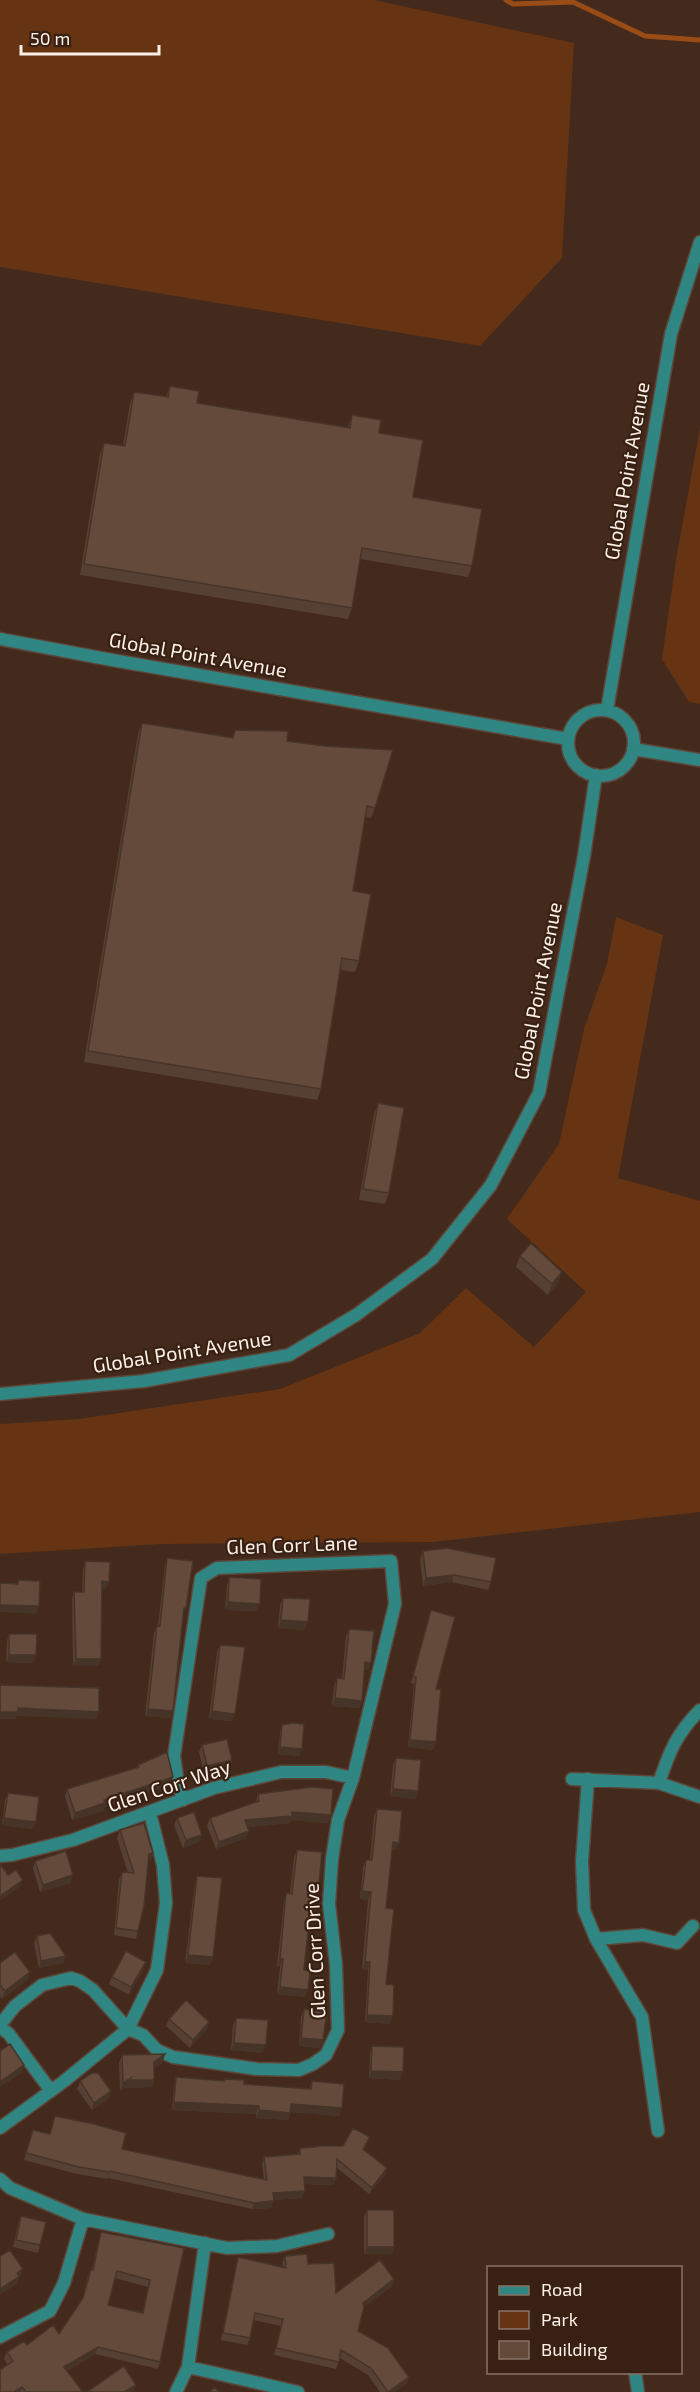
<svg xmlns="http://www.w3.org/2000/svg" width="700" height="2392" font-family="'Exo 2',sans-serif">
<style>
.green{fill:#663413}
.lines{fill:none;stroke-linecap:round;stroke-linejoin:round}
.stream{stroke:#9a4c16;stroke-width:5}
.minor-casing{stroke:#5d4639;stroke-width:15}
.minor{stroke:#2f8682;stroke-width:12}
.wall{fill:#564033;fill-rule:evenodd}
.shaded-wall{fill:#463429}
.building{fill:#644a3b;stroke:#463429;stroke-width:1.5;fill-rule:evenodd}
.labels{text-anchor:middle;stroke-width:4.5;stroke-linejoin:round;paint-order:stroke}
.street-label{font-size:20px;fill:#fdf0e8;stroke:#382113}
</style>
<rect width="100%" height="100%" fill="#432a1c"/>
<!-- green -->
<path class="green" d="M0,0H374L574,43L562,258L480,346L0,267Z
M700,428V704L689,702L662,659L677,554Z
M616,917L663,935L618,1178L700,1201V1512L433,1542L161,1544L0,1554V1424L79,1419L280,1389L420,1333L466,1288L534,1347L586,1292L507,1219L559,1144L584,1029L607,964Z"/>
<g class="lines">
<!-- stream -->
<path class="stream" d="M506,0L513,4L573,2L645,36L700,40"/>
<defs>
<path id="minor" d="M0,639L112,660L568,739
M607,710L671,334L700,242
M568 743a33 33 0 1 1 66 0a33 33 0 1 1-66 0Z
M633,749L700,760
M0,1394L144,1381L289,1355L356,1315L432,1259L491,1185L539,1093L584,856L596,775
M572,1779L659,1783L700,1797
M588,1779L582,1861L584,1910L596,1939L642,2017L658,2131
M659,1783C669,1752 677,1733 700,1710
M0,1856L12,1855L73,1840L214,1788L281,1772H326L353,1778
M596,1939L643,1935L677,1943L693,1926
M0,2025L15,2006L42,1985L71,1978L80,1981L93,1990L128,2029L143,2035L157,2050L173,2057L257,2069L299,2070L313,2064L326,2055L338,2030L336,1965L329,1904L332,1859L338,1820L353,1778L395,1604L391,1561L217,1568L201,1578L174,1756L177,1777L183,1800
M0,2027L9,2034L51,2091
M0,2128L63,2082L128,2029L157,1970L166,1903L163,1865L150,1813
M0,2179L10,2188L83,2219L227,2248L277,2246L328,2234
M0,2337L50,2311L64,2283L83,2219
M188,2367L298,2392
M635,2372L638,2392
M176,2392L188,2367L205,2243"/>
</defs>
<!-- minor casing -->
<use href="#minor" class="minor-casing"/>
<!-- minor -->
<use href="#minor" class="minor"/>
</g>
<!-- wall -->
<path class="wall" d="M170,386L197,403L348,427L352,415L379,433L413,497L472,566L468,577L360,559L352,608L348,619L80,575L100,454L104,443L123,446L130,403L134,392L166,397Z
M142,723L232,738L235,730L287,741L375,808L371,818L365,817L353,891L359,961L355,972L340,970L321,1089L317,1100L84,1062L138,734Z
M378,1103L389,1193L385,1204L359,1200L374,1114Z
M520,1256L558,1283L548,1295L516,1267Z
M423,1551L491,1582L488,1590L452,1582L423,1586L420,1559Z
M167,1558L184,1616L183,1615L170,1718L145,1716L154,1633L157,1625H158L165,1565Z
M85,1561L106,1589H102L101,1659L98,1666H73L72,1599L74,1592H82L83,1569Z
M229,1577L257,1611L225,1610L227,1585Z
M283,1598L305,1630L278,1628L280,1605Z
M431,1610L436,1689V1742L433,1750L408,1747L414,1684L411,1683Z
M349,1629L368,1670H364L359,1708L332,1706L334,1686L337,1678L342,1679L346,1636Z
M9,1634L34,1663L6,1662L7,1641Z
M220,1645L232,1721L209,1719L217,1652Z
M282,1725L302,1749L299,1756L278,1754L280,1733Z
M202,1745L232,1760L229,1768L204,1774L199,1752Z
M396,1758L418,1791L415,1799L390,1796L393,1765Z
M138,1765L170,1785L104,1807L103,1811L72,1820L65,1796L67,1789L137,1768Z
M8,1793L33,1829L2,1825L5,1800Z
M258,1794L328,1823L291,1820L290,1823L248,1827L249,1831L246,1838L216,1849L207,1826L210,1818L256,1802Z
M377,1809L396,1850H392L386,1908V1984L390,2024L365,2022L368,1970L362,1969L368,1900L360,1899L363,1867L366,1860H370L374,1816Z
M177,1818L199,1842L183,1848L174,1825Z
M120,1830L153,1853L151,1860L148,1861L138,1931L136,1939L114,1935L119,1880L122,1872L128,1873L117,1838Z
M297,1850L316,1891H312L304,1970L305,1997L277,1994L280,1967H277L284,1901L286,1893L290,1894L294,1857Z
M35,1861L73,1875L70,1883L40,1892L33,1868Z
M197,1876L213,1957L210,1965L185,1963L195,1884Z
M37,1936L66,1956L63,1963L39,1968L34,1943Z
M0,1963L30,1972L27,1980L2,1999L0,1996Z
M143,1970L129,1995L109,1984L112,1977Z
M304,2009L323,2040L320,2048L299,2046L301,2017Z
M236,2018L263,2053L231,2050L233,2025Z
M169,2019L209,2022L207,2029L190,2048L166,2026Z
M372,2046L400,2080L369,2078L370,2053Z
M122,2055L163,2062L154,2068V2080L152,2087L127,2088L128,2086L120,2091L119,2063Z
M176,2077L223,2081L224,2079L244,2084L309,2089L312,2081L342,2108L339,2116L291,2112L288,2120L256,2118V2114L172,2110L174,2085Z
M80,2081L111,2091L108,2099L92,2110L77,2089Z
M55,2116L122,2149L264,2179L262,2164L264,2157L298,2154L300,2148L343,2146L370,2137L364,2150L385,2175L369,2194L336,2167L334,2185L304,2184L302,2198L274,2200L271,2208L252,2209L108,2178L107,2179L77,2174L24,2160L33,2130L50,2134Z
M367,2210L394,2247L392,2254H364V2217Z
M21,2216L40,2245L38,2253L13,2247L18,2224Z
M101,2232L184,2248L160,2362L158,2369L95,2354L67,2371L83,2392H0L8,2365L4,2359L7,2352L59,2334L82,2300L88,2276L91,2269H92L99,2239ZM115,2278L148,2287L142,2313L108,2305Z
M285,2256L308,2264L336,2293L394,2279L392,2286L364,2307L358,2331L409,2377L406,2384L395,2392H380L368,2375L340,2358L336,2369L274,2355L281,2326L254,2320L250,2338L247,2345L221,2340L236,2264L238,2257L283,2267L282,2263Z"/>
<!-- shaded-wall -->
<path class="shaded-wall" d="M562,1272L558,1283L548,1295L552,1284Z
M454,1575L452,1582L423,1586L426,1578Z
M102,1581L109,1582L106,1589H99Z
M228,1602L260,1604L257,1611L225,1610Z
M0,1605L39,1606L36,1614L0,1612Z
M281,1620L308,1622L305,1630L278,1628Z
M9,1655H36L34,1663L6,1662Z
M76,1659H101L98,1666H73Z
M365,1662L371,1663L368,1670H362Z
M335,1698L362,1701L359,1708L332,1706Z
M18,1708L99,1712L97,1719L16,1716L15,1719H0V1712Z
M148,1709L173,1711L170,1718L145,1716Z
M212,1711L235,1714L232,1721L209,1719Z
M410,1740L436,1742L433,1750L408,1747Z
M280,1747L302,1749L299,1756L278,1754Z
M232,1760L229,1768L204,1774L207,1766Z
M173,1777L170,1785L104,1807L103,1811L72,1820L75,1813L104,1800Z
M393,1789L418,1791L415,1799L390,1796Z
M292,1812L331,1815L328,1823L291,1820L290,1823L242,1828L245,1820Z
M4,1818L36,1822L33,1829L2,1825Z
M249,1831L246,1838L216,1849L219,1842Z
M202,1835L199,1842L183,1848L186,1840Z
M393,1842L399,1843L396,1850H390Z
M153,1853L151,1860L146,1862L149,1854Z
M73,1875L70,1883L40,1892L43,1885Z
M23,1880L20,1887L0,1901V1896Z
M313,1883L319,1884L316,1891H310Z
M362,1891L371,1892L368,1900L360,1899Z
M188,1955L213,1957L210,1965L185,1963Z
M66,1956L63,1963L39,1968L41,1961Z
M280,1959H283L280,1967H277Z
M146,1962L143,1970L129,1995L131,1987Z
M365,1962H370L368,1970L362,1969Z
M30,1972L27,1980L2,1999L5,1991Z
M280,1987L308,1990L305,1997L277,1994Z
M367,2015L393,2016L390,2024L365,2022Z
M209,2022L207,2029L190,2048L193,2040Z
M301,2038L323,2040L320,2048L299,2046Z
M234,2043L266,2045L263,2053L231,2050Z
M165,2054L163,2062L151,2070L154,2062Z
M24,2065L22,2073L0,2087V2082Z
M371,2071L403,2072L400,2080L369,2078Z
M131,2078L128,2086L120,2091L123,2083Z
M130,2080H154L152,2087L127,2088Z
M111,2091L108,2099L92,2110L94,2103Z
M174,2102L259,2106L256,2114L172,2110Z
M291,2104L342,2108L339,2116L288,2112Z
M259,2110L290,2113L288,2120L256,2118Z
M387,2168L385,2175L369,2194L372,2188Z
M304,2177L336,2178L334,2185L301,2184Z
M305,2191L302,2198L271,2200L273,2193Z
M274,2201L271,2208L252,2209L254,2203Z
M367,2247H394L392,2254H364Z
M23,2269L17,2284L0,2295V2289L17,2273Z
M394,2279L392,2286L360,2310L363,2303Z
M98,2347L95,2354L62,2374L64,2367Z
M409,2377L406,2384L395,2392H388Z
M136,2385L133,2392H124Z
M22,2387L20,2392H14Z"/>
<!-- building -->
<path class="building" d="M170,386L199,391L197,403L350,428L352,415L381,420L379,433L423,440L413,497L482,509L472,566L362,548L352,608L84,564L104,443L125,446L134,392L168,397Z
M142,723L233,738L235,730L288,731L287,741L325,746L393,750L375,808L367,806L353,891L371,894L359,961L342,958L321,1089L88,1051Z
M378,1103L404,1108L389,1193L363,1189Z
M531,1243L562,1272L552,1284L520,1256Z
M447,1548L496,1558L491,1582L454,1575L426,1578L423,1551Z
M167,1558L193,1561L186,1608H184L173,1711L148,1709L157,1625L160,1626Z
M85,1561L110,1562L109,1582L102,1581L101,1659H76L74,1592H84Z
M229,1577L261,1579L260,1604L228,1602Z
M18,1580L40,1581L39,1606L0,1605V1583L18,1584Z
M283,1598L310,1599L308,1622L281,1620Z
M431,1610L455,1617L436,1689H441L436,1742L410,1740L416,1677L413,1676Z
M349,1629L374,1631L371,1663L365,1662L362,1701L335,1698L337,1678L344,1679Z
M9,1634H37L36,1655H9Z
M220,1645L245,1647L235,1714L212,1711Z
M0,1685L99,1688V1712L18,1708V1712H0Z
M293,1723L304,1724L302,1749L280,1747L282,1725Z
M227,1739L232,1760L207,1766L202,1745Z
M167,1752L173,1777L104,1800L105,1803L75,1813L67,1789L139,1767L138,1765Z
M396,1758L421,1760L418,1791L393,1789Z
M312,1787L333,1789L331,1815L292,1812V1816L245,1820L249,1831L219,1842L210,1818L259,1801L258,1794Z
M8,1793L39,1797L36,1822L4,1818Z
M377,1809L402,1811L399,1843L393,1842L386,1908L394,1909L386,1984L394,1985L393,2016L367,2015L370,1962H365L371,1892L362,1891L366,1860H372Z
M194,1812L202,1835L186,1840L177,1818Z
M144,1823L153,1853L149,1854L144,1906L138,1931L116,1928L122,1872L134,1873L120,1830Z
M297,1850L322,1852L319,1884L313,1883L304,1970L310,1971L308,1990L280,1987L283,1959H280L286,1893L292,1894Z
M66,1851L73,1875L43,1885L35,1861Z
M0,1864L8,1875L16,1870L23,1880L0,1896Z
M197,1876L222,1878L213,1957L188,1955Z
M50,1933L66,1956L41,1961L37,1936Z
M126,1951L146,1962L131,1987L112,1977Z
M15,1952L30,1972L5,1991L0,1985V1963Z
M186,2000L209,2022L193,2040L169,2019Z
M304,2009L327,2012L323,2040L301,2038Z
M236,2018L268,2020L266,2045L234,2043Z
M10,2044L24,2065L0,2082V2051Z
M372,2046L404,2047L403,2072L371,2071Z
M165,2054L154,2062V2080H130L131,2078L123,2083L122,2055Z
M92,2073H98L111,2091L94,2103L80,2081Z
M176,2077L224,2081V2079L244,2080V2084L311,2089L312,2081L344,2084L342,2108L291,2104L290,2113L259,2110V2106L174,2102Z
M55,2116L94,2124L126,2133L122,2149L267,2180L264,2157L300,2154V2148L316,2147V2146H343L353,2128L370,2137L363,2149L387,2168L372,2188L337,2159L336,2178L304,2177L305,2191L273,2193L274,2201L254,2203L110,2171L109,2172L79,2167L26,2153L33,2130L50,2134Z
M367,2210H394V2247H367Z
M21,2216L46,2222L40,2245L16,2240Z
M101,2232L184,2248L160,2362L98,2347L64,2367L83,2392H26L22,2387L14,2392H0V2370L13,2361L7,2352L24,2341L27,2345L53,2325L59,2334L83,2298L91,2269L93,2270ZM117,2271L150,2280L143,2313L108,2305Z
M10,2250L23,2269L17,2273L19,2277L0,2289V2256Z
M307,2254L308,2264L334,2263L336,2293L380,2260L394,2279L363,2303L364,2307L358,2331L388,2348L409,2377L388,2392L371,2368L341,2350L339,2362L276,2348L283,2319L255,2313L250,2338L223,2333L238,2257L286,2268L285,2256Z
M124,2366L136,2385L124,2392H87Z
M214,2387L220,2392H210Z"/>
<g class="labels">
<!-- street labels -->
<g class="street-label">
<text transform="translate(627 471) rotate(-80)" y="7">Global Point Avenue</text>
<text transform="translate(198 655) rotate(10)" y="7">Global Point Avenue</text>
<text transform="translate(538 991) rotate(-79)" y="7">Global Point Avenue</text>
<text transform="translate(182 1352) rotate(-9)" y="7">Global Point Avenue</text>
<text transform="translate(292 1545) rotate(-2)" y="7">Glen Corr Lane</text>
<text transform="translate(169 1786) rotate(-18)" y="7">Glen Corr Way</text>
<text transform="translate(315 1951) rotate(-93)" y="7">Glen Corr Drive</text>
</g>
</g>
<!-- legend -->
<rect x="487" y="2266" width="195" height="108" fill="#382113" stroke="#877468" stroke-width="1.5"/>
<rect x="499" y="2286" width="30" height="9" fill="#2f8682" stroke="#877468" stroke-width="1.5"/>
<text x="541" y="2296" font-size="18" fill="#fdf0e8">Road</text>
<rect x="499" y="2311" width="30" height="18" fill="#663413" stroke="#877468" stroke-width="1.5"/>
<text x="541" y="2326" font-size="18" fill="#fdf0e8">Park</text>
<rect x="499" y="2341" width="30" height="18" fill="#644a3b" stroke="#877468" stroke-width="1.5"/>
<text x="541" y="2356" font-size="18" fill="#fdf0e8">Building</text>
<!-- scale -->
<path d="M21 45v9h138v-9" fill="none" stroke="#fdf0e8" stroke-width="3"/>
<text x="30" y="45" font-size="18" fill="#fdf0e8" stroke="#382113" stroke-width="4.5" paint-order="stroke">50 m</text>
</svg>
